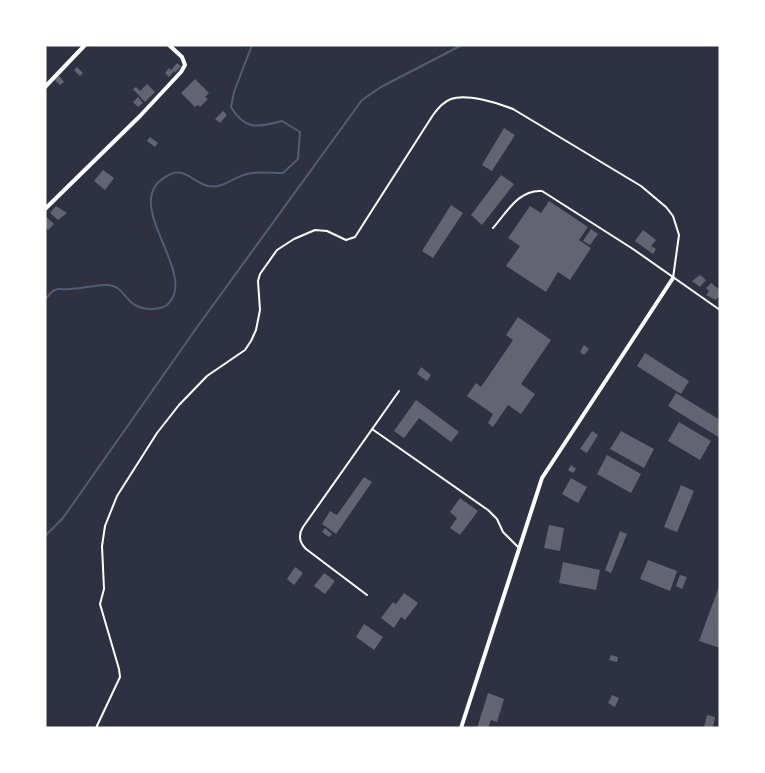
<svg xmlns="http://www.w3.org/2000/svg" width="765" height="773" font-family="'PT Sans Narrow',sans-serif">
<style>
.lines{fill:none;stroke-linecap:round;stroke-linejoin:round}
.stream{stroke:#4f5d75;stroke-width:2}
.building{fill:#626471}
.service{stroke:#fff;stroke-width:2}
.minor{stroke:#fff;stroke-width:4}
</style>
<rect width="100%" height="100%" fill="#2d3142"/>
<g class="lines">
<!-- stream -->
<path class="stream" d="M45,299C48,297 51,291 55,290C58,288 64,290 68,289C80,289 98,284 109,285C127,287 124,308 150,309C155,309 162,309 167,305C202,273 113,199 171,174C186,168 194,183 208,186C223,189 233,177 247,174C257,171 272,173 283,173L298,159L300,132L282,121C258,127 245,131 231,107L234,92L252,45
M45,536L63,518L195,330L362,100L381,87L462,45"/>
</g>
<!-- building -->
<path class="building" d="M177,63L181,66L175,73L174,71L169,77L165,73L169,68L171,70Z
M77,67L83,73L80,76L74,70Z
M59,76L64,82L60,85L55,80Z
M195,79L209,93L205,97L208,99L200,107L198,105L195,107L181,93Z
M147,84L155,92L145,102L133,89L136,87L140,91Z
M138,97L143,103L138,107L133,102Z
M223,111L227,115L220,123L215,119Z
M504,128L515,135L492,171L482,165Z
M150,137L158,143L155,147L147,141Z
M103,170L114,178L105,190L94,181Z
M501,175L514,184L482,225L471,215Z
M549,201L588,227L579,240L591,248L570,280L558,272L546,292L506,266L520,246L508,238L530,206L541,213Z
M451,205L463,213L433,258L422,251Z
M56,206L67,213L58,220L50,213Z
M45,216L54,224L48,230L45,227Z
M591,229L598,234L590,245L583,241Z
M643,230L656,240L651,246L656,249L653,254L635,241Z
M700,275L706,280L700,287L692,281Z
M711,283L720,290V295L716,300L706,295L709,291L706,288Z
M518,317L551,340L521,384L535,394L521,414L508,405L493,427L488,423L493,414L467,396L476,383L481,387L513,340L506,335Z
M584,345L589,349L584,355L580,352Z
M645,353L689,381L681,394L637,366Z
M421,367L431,375L427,381L417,374Z
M676,393L720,420V438L668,406Z
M416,400L459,432L451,442L419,418L404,438L394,431Z
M679,422L711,441L700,460L668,441Z
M592,431L598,435L587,453L580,449Z
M621,431L654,449L644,468L610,449Z
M607,455L641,474L631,493L597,474Z
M571,465L576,469L573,473L568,470Z
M364,477L372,482L336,534L322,524L330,511L337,515Z
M571,478L587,487L578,503L562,494Z
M681,485L694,491L677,532L664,527Z
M460,498L478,511L460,535L450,528L457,518L450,512Z
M549,525L564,528L560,551L544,548Z
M325,528L332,534L329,537L322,532Z
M620,531L627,534L611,573L605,570Z
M648,560L677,571L670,591L640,579Z
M563,562L600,570L596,590L559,583Z
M295,567L303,573L294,585L287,579Z
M324,573L335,581L325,594L314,586Z
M680,575L687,577L682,589L676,586Z
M720,584V648L699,641Z
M404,593L418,603L405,620L401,617L394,628L381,618L393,602L396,604Z
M364,624L383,637L374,650L356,637Z
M611,655L618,657L617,662L609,660Z
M488,693L504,699L497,722L491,720L488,728H477Z
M612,695L619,698L615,707L608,703Z
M707,715L715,717L713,728L704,727Z"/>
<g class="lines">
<!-- service -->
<path class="service" d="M493,228C507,212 519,189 542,191L633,249L720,310
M372,429L488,510L497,519L503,532L519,548
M367,595L306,549C299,542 298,535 303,527L399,391
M96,728L120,677L119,669L100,604L104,589L102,546L105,526L117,496L157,433L179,405L207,376L245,350L251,341L256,330L260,310L258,281L260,274L277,250L294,239L315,230L327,231L346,240L355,237L433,115C438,108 443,102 451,99C466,93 498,103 513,109L641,186L666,207L673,216L679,235L673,278"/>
<!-- minor -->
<path class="minor" d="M45,87L85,45
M45,209L140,116L181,72L185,65L182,57L169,45
M461,728L542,478L673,278"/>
</g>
<!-- border -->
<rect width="765" height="773" fill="none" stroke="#ffffff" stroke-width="93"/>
</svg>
